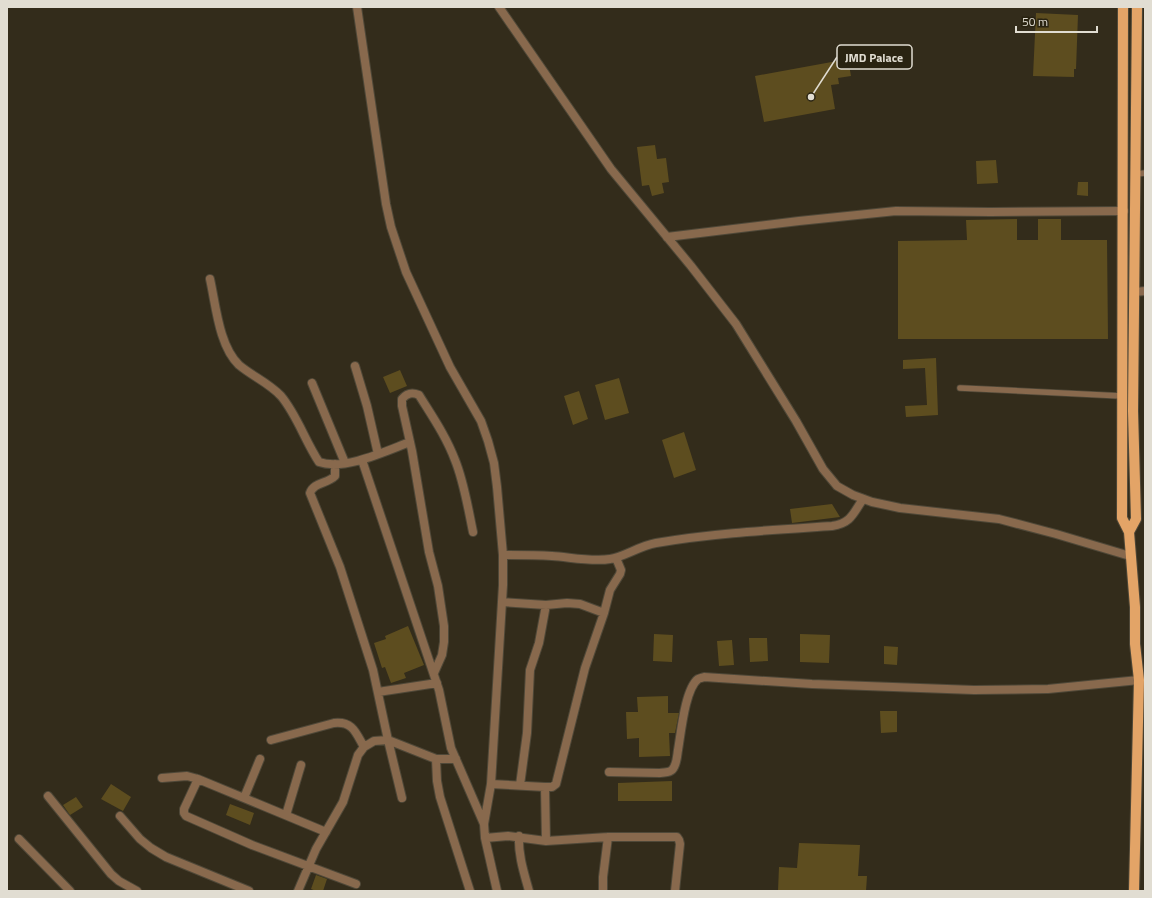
<svg xmlns="http://www.w3.org/2000/svg" width="1152" height="898" font-family="'Titillium Web',sans-serif">
<style>
.building{fill:#5d4d1f}
.lines{fill:none;stroke-linecap:round;stroke-linejoin:round}
.service-casing{stroke:#4f4838;stroke-width:7}
.minor-casing{stroke:#4f4838;stroke-width:10}
.tertiary-casing{stroke:#4f4838;stroke-width:10}
.primary-casing{stroke:#4f4838;stroke-width:12}
.service{stroke:#88694d;stroke-width:5.5}
.minor{stroke:#88694d;stroke-width:8}
.tertiary{stroke:#88694d;stroke-width:8}
.primary{stroke:#e3a467;stroke-width:10}
.leader{fill:none;stroke:#e1ddd2;stroke-width:1.5}
.callout-dot{fill:#e1ddd2;stroke:#292311;stroke-width:1.5}
.callout{fill:#292311;stroke:#e1ddd2;stroke-width:1.5}
.callout-label{font-size:12px;text-anchor:middle;font-weight:bold;fill:#e1ddd2}
</style>
<rect width="100%" height="100%" fill="#332c1b"/>
<!-- building -->
<path class="building" d="M1036,13L1078,15L1076,69H1074V77L1033,76Z
M848,59L851,76L838,78L839,84L831,85L835,109L764,122L755,76Z
M655,145L657,159L666,158L669,182L662,183L664,193L652,196L649,185L642,186L637,147Z
M996,160L998,183L977,184L976,161Z
M1078,182H1088V196L1077,195Z
M1017,219V240H1038V219H1061V240H1107L1108,339H898V241L967,240L966,220Z
M936,358L938,415L906,417L905,406L927,405L925,368L903,369V360Z
M400,370L407,386L390,393L383,377Z
M619,378L629,413L605,420L595,385Z
M579,391L588,419L573,425L564,396Z
M684,432L696,470L674,478L662,440Z
M832,504L840,517L792,523L790,509Z
M408,626L424,665L404,673L406,678L391,683L385,667L382,668L374,643L386,639L385,636Z
M654,634L673,635L672,662L653,661Z
M800,634L830,635L829,663L800,662Z
M749,638H767L768,661L750,662Z
M732,640L734,665L719,666L717,641Z
M884,646L898,647L897,665L884,664Z
M668,696V713H679L675,733H669L670,756L639,757V738L627,739L626,712H638L637,697Z
M880,711H897V732L881,733Z
M672,781V801H618V783Z
M111,784L131,797L123,811L101,799Z
M76,797L83,807L70,815L63,805Z
M230,804L254,813L250,825L226,815Z
M799,843L860,845L858,876H867L866,891H778L779,867L797,868Z
M316,875L327,879L323,891H316L311,889Z"/>
<g class="lines">
<defs>
<path id="service" d="M1136,174L1145,173
M960,388L1122,396"/>
<path id="minor" d="M357,7L386,204L391,227L406,272L450,367L481,421L488,441L494,463L497,487L503,555V585L491,784L484,824L485,838L497,891
M667,237L799,221L896,211L990,212L1124,211
M210,279C216,306 219,346 239,365C252,376 269,383 281,396C297,415 305,441 319,462C344,471 386,451 410,442
M1135,292L1145,291
M355,366L367,406L378,454
M312,383L345,463
M362,460L439,690L451,748L484,824
M335,464V476C327,484 314,482 310,493L340,567L373,670L388,740L402,798
M503,555C519,555 536,555 552,556C569,557 592,562 610,559C624,557 639,546 656,543C714,533 773,530 832,526C851,523 853,514 863,499
M502,602L546,605L567,603L580,604L604,613
M434,673L442,655L444,642V626L438,586L429,552L412,451L402,406V399C407,393 412,392 419,395C432,416 446,436 455,460C464,482 468,508 473,532
M378,692L437,683
M271,740L334,723C353,721 356,733 364,747
M436,759L437,781L440,797L470,891
M609,772L660,773C664,772 669,773 672,770C677,765 677,756 678,750C681,733 685,689 698,679C700,678 702,678 704,677L812,684L974,690L1048,689L1139,680
M162,778L187,776L198,779L326,832
M198,779L184,809V813L186,816L252,845L356,884
M491,784L545,787H552L556,784L585,668L604,613L610,590L620,574L621,570L616,558
M520,785L527,733L530,670L539,643L546,605
M545,787L546,841
M48,796L111,874L119,881L137,891
M244,798L260,759
M286,815L301,765
M120,816L140,839L151,848L166,857L249,891
M519,836C518,855 524,873 529,891
M485,838L508,836L546,841L608,837H677L679,840L680,844L675,891
M19,839L70,891
M298,891L316,849L343,802L358,755L364,747L374,741L388,740L436,759H456
M603,891V877L608,837"/>
<path id="tertiary" d="M499,7L611,169L691,266L736,324L796,421L823,469L837,486L853,495L872,502L900,508L999,519L1056,534L1130,556"/>
<path id="primary" d="M1123,7L1122,518L1129,532L1135,607V644L1139,680L1134,891
M1129,532L1136,519L1133,411L1137,7"/>
</defs>
<!-- service casing -->
<use href="#service" class="service-casing"/>
<!-- minor casing -->
<use href="#minor" class="minor-casing"/>
<!-- tertiary casing -->
<use href="#tertiary" class="tertiary-casing"/>
<!-- primary casing -->
<use href="#primary" class="primary-casing"/>
<!-- service -->
<use href="#service" class="service"/>
<!-- minor -->
<use href="#minor" class="minor"/>
<!-- tertiary -->
<use href="#tertiary" class="tertiary"/>
<!-- primary -->
<use href="#primary" class="primary"/>
</g>
<!-- callouts -->
<path class="leader" d="M811 97L837 57"/>
<circle class="callout-dot" cx="811" cy="97" r="4"/>
<rect class="callout" x="837" y="45" width="75" height="24" rx="4"/>
<g class="callout-label">
<text x="874" y="62">JMD Palace</text>
</g>
<!-- border -->
<rect width="1152" height="898" fill="none" stroke="#e1ddd2" stroke-width="16"/>
<!-- scale -->
<path d="M1016 26v6h81v-6" fill="none" stroke="#e1ddd2" stroke-width="2"/>
<text x="1022" y="26" font-size="12" fill="#e1ddd2" stroke="#292311" stroke-width="3" paint-order="stroke">50 m</text>
</svg>
